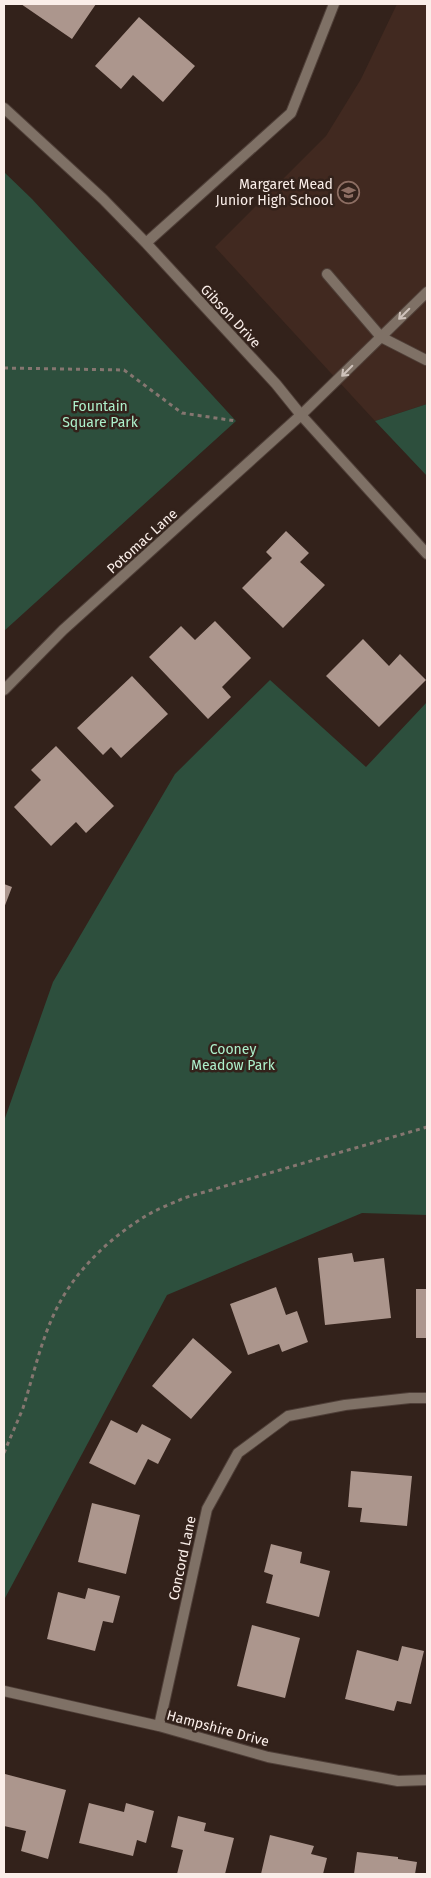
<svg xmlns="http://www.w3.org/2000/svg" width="431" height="1878" font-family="'Fira Sans',sans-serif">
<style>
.built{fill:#412920}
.green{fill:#2d4f3d}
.building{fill:#ac968d}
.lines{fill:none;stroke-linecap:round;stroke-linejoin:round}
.lane-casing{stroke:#4f3f38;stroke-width:12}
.street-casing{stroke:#4f3f38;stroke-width:12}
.path{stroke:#857670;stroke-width:3;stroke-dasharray:4 4;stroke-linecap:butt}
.lane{stroke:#7f7166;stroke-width:10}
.street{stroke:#7f7166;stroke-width:10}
.oneway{stroke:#cfc2bb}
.labels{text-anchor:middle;stroke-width:5;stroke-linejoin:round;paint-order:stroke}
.poi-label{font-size:14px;fill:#faeee9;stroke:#33221b;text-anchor:end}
.street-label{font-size:14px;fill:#faeee9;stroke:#33221b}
.park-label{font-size:14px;fill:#adf0cb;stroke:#33221b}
</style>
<rect width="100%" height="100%" fill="#33221b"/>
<!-- built -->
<path class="built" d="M397,4H427V404L375,421L215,247L326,136L361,79Z"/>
<!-- green -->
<path class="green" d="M4,172L32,199L236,421L4,631Z
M427,404V476L375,421Z
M270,680L366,767L427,702V1215L362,1213L167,1295L4,1600V1121L53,982L175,774Z"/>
<!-- building -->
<path class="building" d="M21,4H96L72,39Z
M139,17L195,66L163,102L133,75L121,89L95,66Z
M286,531L309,553L300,562L325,585L283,628L242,588L272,558L266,552Z
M215,621L251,658L222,687L231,697L208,719L149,657L181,626L195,640Z
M363,639L389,666L400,654L426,680L379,727L326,676Z
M132,676L168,714L121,758L111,747L103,755L77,728Z
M56,746L114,806L86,833L76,822L51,846L14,807L41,780L31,770Z
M4,884L12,887L4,908Z
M352,1253L354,1262L384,1258L391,1318L325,1325L318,1258Z
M276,1287L286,1315L297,1311L308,1342L282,1352L279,1344L248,1355L230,1304Z
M416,1289H427V1338H416Z
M193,1338L232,1372L191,1419L152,1386Z
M111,1420L137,1433L142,1424L171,1439L158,1464L148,1459L135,1485L89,1463Z
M351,1471L412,1476L407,1526L360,1522L362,1508L348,1507Z
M92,1503L140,1515L126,1574L78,1562Z
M271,1544L302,1552L300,1563L330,1571L319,1617L266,1603L273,1575L264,1572Z
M88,1588L120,1596L113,1623L103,1621L95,1651L47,1639L58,1592L85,1599Z
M252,1625L300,1638L285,1698L237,1686Z
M402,1646L424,1651L411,1704L397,1701L394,1711L345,1699L357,1650L398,1661Z
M5,1774L66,1790L48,1859L21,1851L26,1831L4,1826V1781Z
M89,1803L124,1812L126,1803L154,1811L146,1843L137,1840L133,1856L79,1843Z
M178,1816L206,1823L204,1831L234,1838L225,1874H177L183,1850L171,1847Z
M270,1835L314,1846L311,1854L327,1858L323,1874H261Z
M357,1852L398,1857V1859L417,1862L415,1874H354Z"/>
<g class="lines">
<defs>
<path id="lane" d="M327,274L381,337L426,360
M301,415L427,292"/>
<path id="street" d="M4,108L103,199L146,243L276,384L301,415L427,554
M146,243L291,113L334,4
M4,690L63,630L301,415
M4,1691L159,1726L268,1757L398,1781L427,1780
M159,1726L207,1509L238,1453L288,1416L345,1405L410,1398H427"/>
</defs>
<!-- lane casing -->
<use href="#lane" class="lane-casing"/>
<!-- street casing -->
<use href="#street" class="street-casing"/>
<!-- path -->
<path class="path" d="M4,368L124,370L182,413L236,421
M4,1453C10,1438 17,1423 23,1408C33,1377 40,1344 54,1314C73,1272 110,1237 149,1214C160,1208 173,1203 184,1198L427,1127"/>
<!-- lane -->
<use href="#lane" class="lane"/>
<!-- street -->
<use href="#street" class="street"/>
</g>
<!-- one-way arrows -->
<defs><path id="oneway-shaft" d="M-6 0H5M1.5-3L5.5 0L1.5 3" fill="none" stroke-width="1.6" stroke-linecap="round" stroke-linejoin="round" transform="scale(1.25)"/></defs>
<g class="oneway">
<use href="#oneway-shaft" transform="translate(404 314) rotate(135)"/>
<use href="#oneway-shaft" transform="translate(347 371) rotate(135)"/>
</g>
<!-- icons -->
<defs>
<symbol id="school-ring" viewBox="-11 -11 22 22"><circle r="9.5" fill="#33221b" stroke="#8d6e63" stroke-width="1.5"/><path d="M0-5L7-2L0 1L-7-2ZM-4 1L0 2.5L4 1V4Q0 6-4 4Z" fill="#8d6e63"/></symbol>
</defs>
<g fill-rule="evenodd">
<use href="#school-ring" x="336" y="180" width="25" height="25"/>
</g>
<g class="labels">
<!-- poi labels -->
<g class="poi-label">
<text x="333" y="189">Margaret Mead<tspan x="333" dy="16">Junior High School</tspan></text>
</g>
<!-- street labels -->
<g class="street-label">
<text transform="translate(231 316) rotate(47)" y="5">Gibson Drive</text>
<text transform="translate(142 541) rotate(-42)" y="5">Potomac Lane</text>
<text transform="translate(182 1558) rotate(-78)" y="5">Concord Lane</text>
<text transform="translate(218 1728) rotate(15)" y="5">Hampshire Drive</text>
</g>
<!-- park labels -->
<g class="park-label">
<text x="100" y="411">Fountain<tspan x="100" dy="16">Square Park</tspan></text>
<text x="233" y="1054">Cooney<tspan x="233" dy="16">Meadow Park</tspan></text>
</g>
</g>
<!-- border -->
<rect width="431" height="1878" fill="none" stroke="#faeee9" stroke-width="10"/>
</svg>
